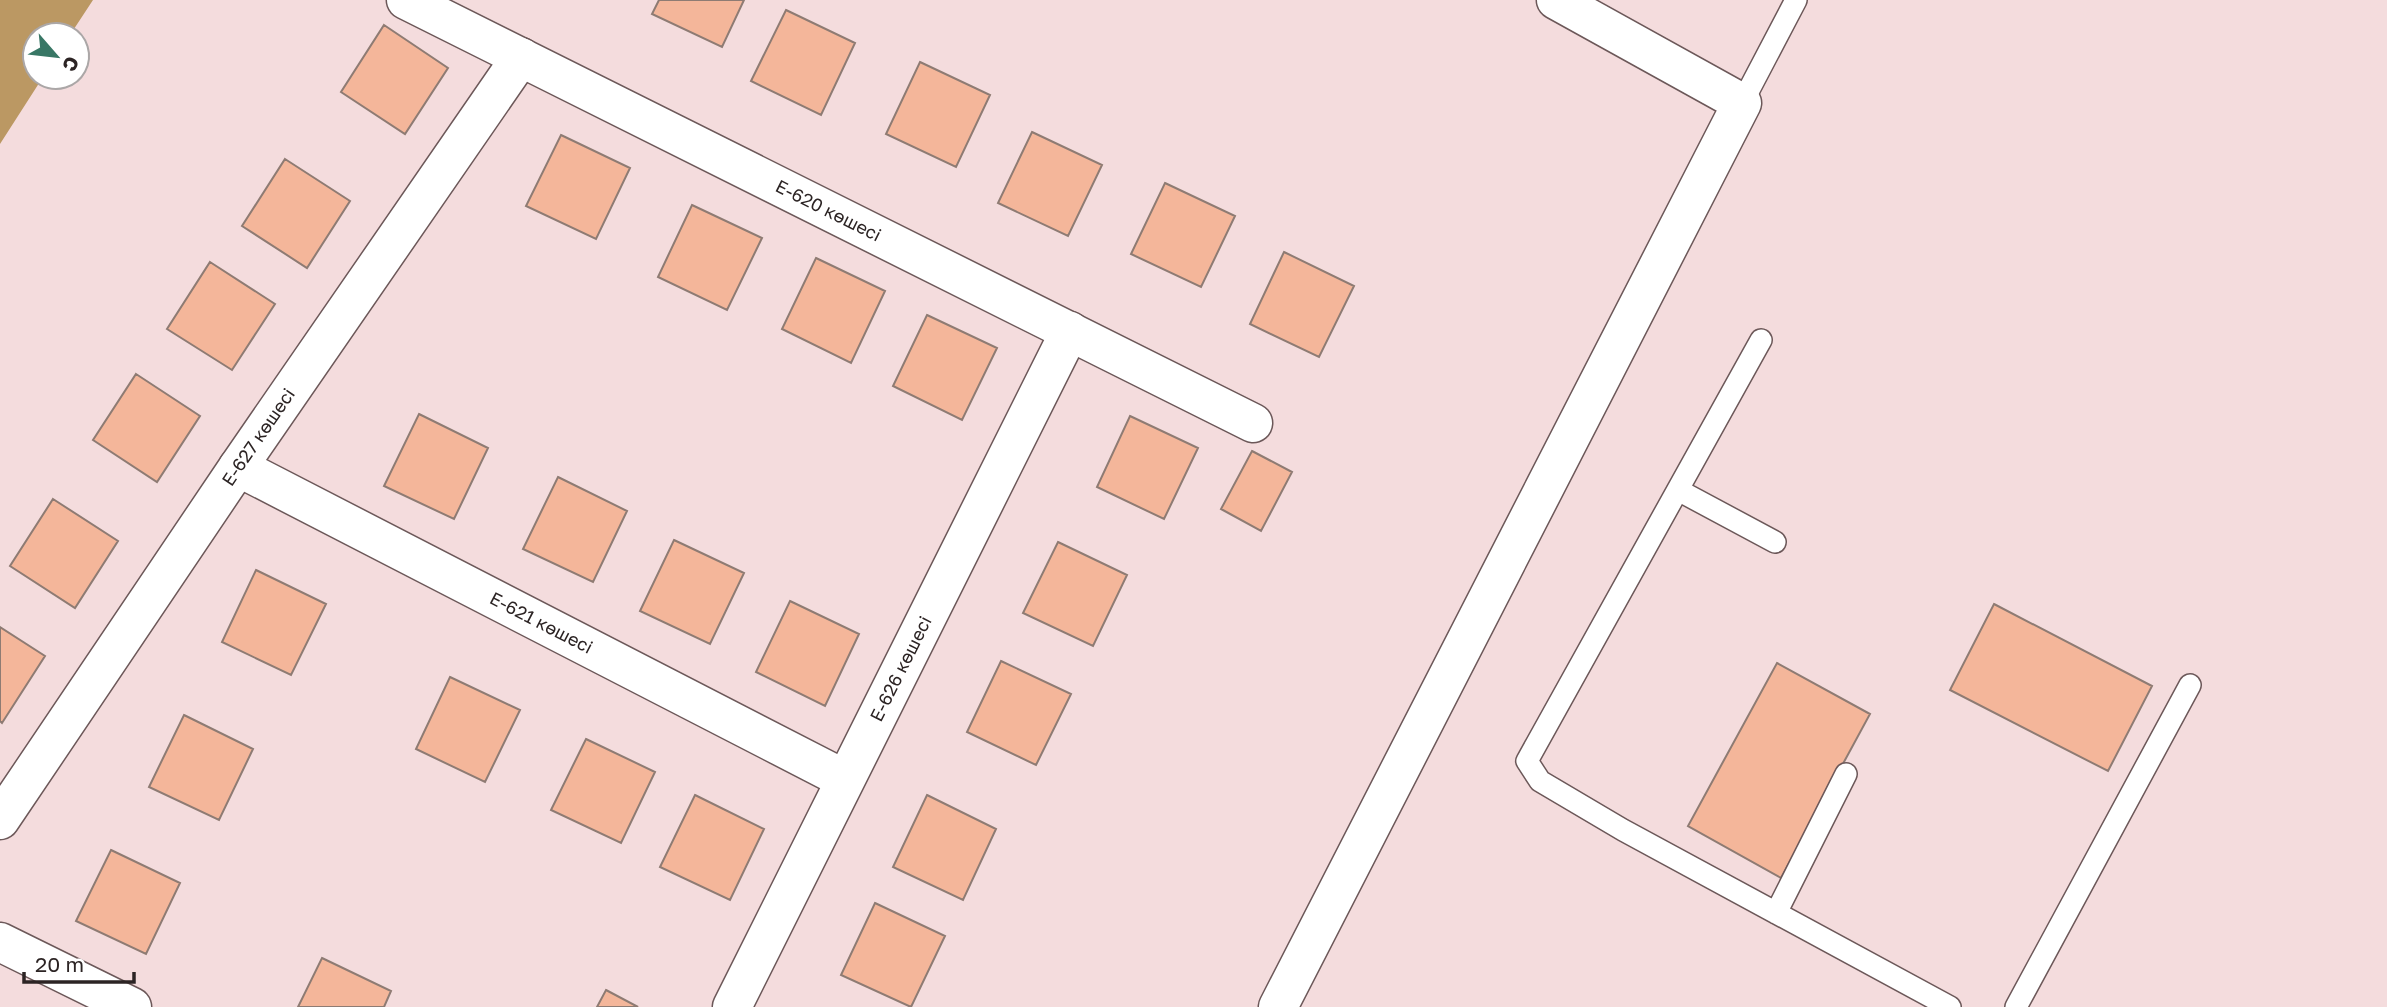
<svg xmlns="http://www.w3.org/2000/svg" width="2387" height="1007" font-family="'Golos Text',sans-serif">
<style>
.forest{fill:#bb9863}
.building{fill:#f4b69a;stroke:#8e7b73;stroke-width:2}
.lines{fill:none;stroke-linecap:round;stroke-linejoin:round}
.lane-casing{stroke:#6c5859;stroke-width:24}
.street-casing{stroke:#6c5859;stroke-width:41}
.lane{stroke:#fff;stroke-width:21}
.street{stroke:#fff;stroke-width:38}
.labels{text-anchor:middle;stroke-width:6;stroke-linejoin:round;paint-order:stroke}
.street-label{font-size:18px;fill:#2c2424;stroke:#fff}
</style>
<rect width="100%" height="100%" fill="#f4dcdd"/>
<!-- forest -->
<path class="forest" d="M0,0H93L70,35H35V77H43L0,144Z"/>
<!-- building -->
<path class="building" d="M659,0H744L722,47L652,14Z
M786,10L855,43L821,115L751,81Z
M384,25L448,68L405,134L341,92Z
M920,62L990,95L956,167L886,134Z
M1032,132L1102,165L1068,236L998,203Z
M561,135L630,168L596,239L526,206Z
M285,159L350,201L307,268L242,226Z
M1165,183L1235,216L1201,287L1131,254Z
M692,205L762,238L727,310L658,277Z
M1284,252L1354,286L1319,357L1250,324Z
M816,258L885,291L851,363L782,329Z
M210,262L275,304L232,370L167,329Z
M927,315L997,348L962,420L893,386Z
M136,374L200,416L157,482L93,440Z
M419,414L488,448L454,519L384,486Z
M1130,416L1198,448L1164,519L1097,487Z
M1252,451L1292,472L1261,531L1221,509Z
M558,477L627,511L593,582L523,549Z
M53,499L118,541L75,608L10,566Z
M674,540L744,573L710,644L640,611Z
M1058,542L1127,575L1093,646L1023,613Z
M256,570L326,604L291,675L222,642Z
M790,601L859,634L825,706L756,672Z
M1994,604L2152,686L2108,771L1950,690Z
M0,627L45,656L2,723L0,721Z
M1001,661L1071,694L1036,765L967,732Z
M1777,663L1870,714L1781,878L1688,826Z
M450,677L520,710L485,782L416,749Z
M184,715L253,749L219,820L149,787Z
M586,739L655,772L621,843L551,810Z
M695,795L764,829L730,900L660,867Z
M927,795L996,829L963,900L893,867Z
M111,850L180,883L146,954L76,921Z
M875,903L945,936L911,1007L841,975Z
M322,958L391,991L384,1007H298Z
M606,990L638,1007H597Z"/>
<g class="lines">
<defs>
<path id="lane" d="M1742,103L1796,0
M1761,340L1527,761L1540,781L1623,830L1950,1007
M1678,490L1775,542
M1776,913L1846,774
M2016,1007L2190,685"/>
<g id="street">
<path id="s1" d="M406,0L1253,423"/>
<path id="s2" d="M238,467L844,779"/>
<path id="s3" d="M0,820L238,467L521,57"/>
<path d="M0,942L132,1007"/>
<path id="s4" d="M732,1007L1070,331"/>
<path d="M1278,1007L1742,103L1556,0"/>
</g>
</defs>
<!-- lane casing -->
<use href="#lane" class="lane-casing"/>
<!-- street casing -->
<use href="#street" class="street-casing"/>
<!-- lane -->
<use href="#lane" class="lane"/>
<!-- street -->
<use href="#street" class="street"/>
</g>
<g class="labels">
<!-- street labels -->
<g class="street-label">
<text dy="6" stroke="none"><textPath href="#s1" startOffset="472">Е-620 көшесі</textPath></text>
<text dy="6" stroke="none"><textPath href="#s3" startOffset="462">Е-627 көшесі</textPath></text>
<text dy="6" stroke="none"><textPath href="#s2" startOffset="341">Е-621 көшесі</textPath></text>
<text dy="6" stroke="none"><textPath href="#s4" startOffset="378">Е-626 көшесі</textPath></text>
</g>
</g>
<!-- north arrow -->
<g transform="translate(56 56) rotate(118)"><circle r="33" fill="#ffffff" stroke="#aba7a7" stroke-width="2"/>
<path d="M0-5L12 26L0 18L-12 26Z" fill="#387765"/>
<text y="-10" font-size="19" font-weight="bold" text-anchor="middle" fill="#2c2424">С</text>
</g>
<!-- scale -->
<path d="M24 972v10h110v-10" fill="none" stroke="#2c2424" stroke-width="3.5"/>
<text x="35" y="972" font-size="21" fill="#2c2424" stroke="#ffffff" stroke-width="5" paint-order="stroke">20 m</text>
</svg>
